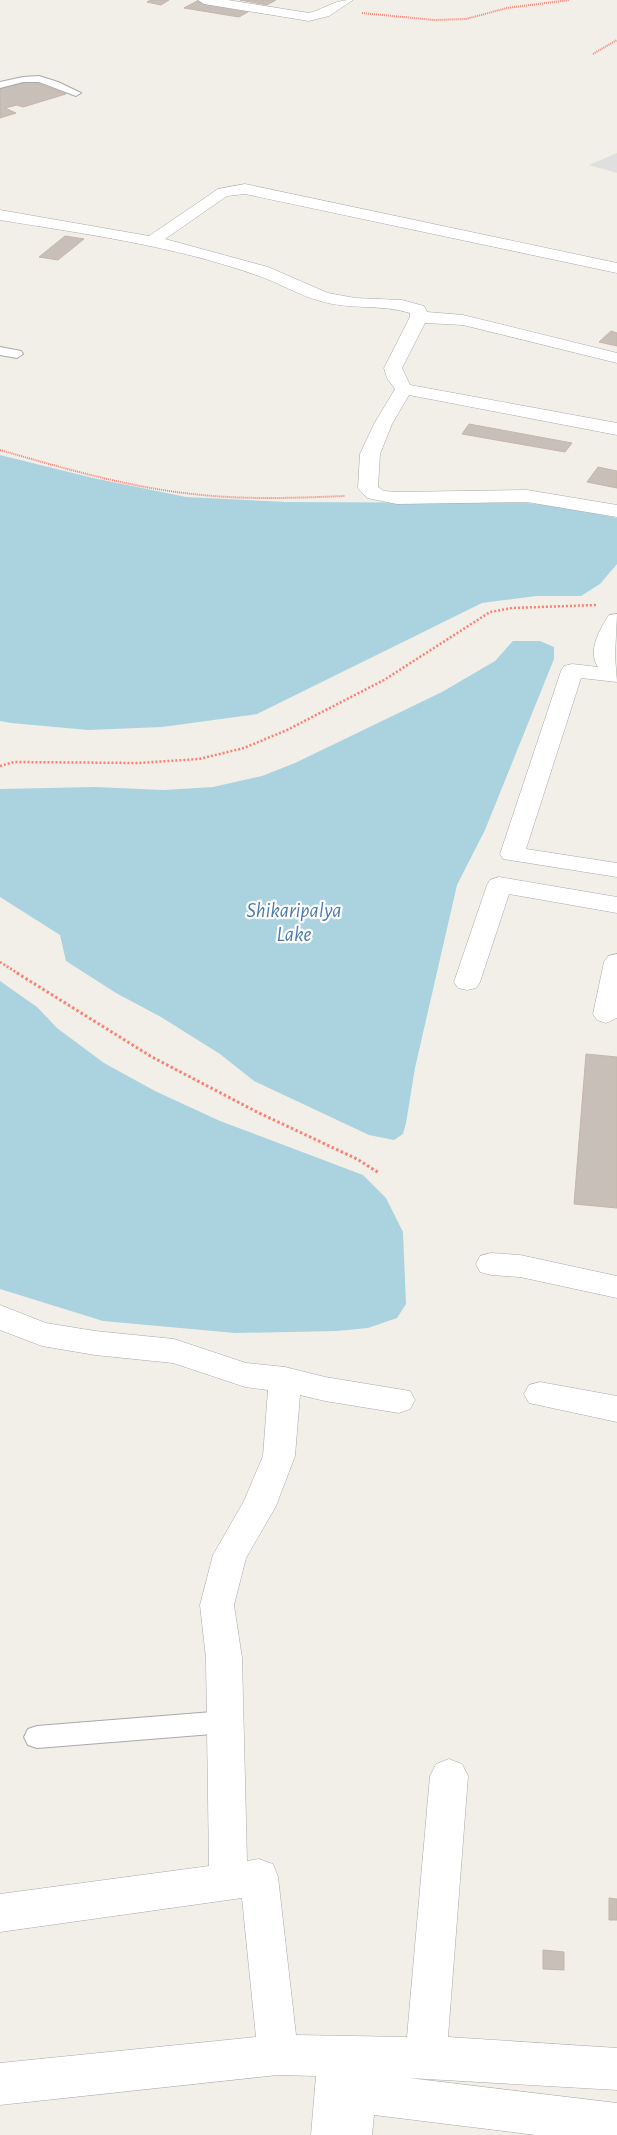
<svg xmlns="http://www.w3.org/2000/svg" width="617" height="2135" font-family="'Alegreya Sans',sans-serif">
<style>
.residential{fill:#e0dfdf}
.water{fill:#aad3df}
.building{fill:#c7bfb8;stroke:#c4b6ab}
.lines{fill:none;stroke-linecap:round;stroke-linejoin:round}
.lane-casing{stroke:#a9a9a9;stroke-width:2}
.street-casing{stroke:#a9a9a9;stroke-width:1}
.path-far2{stroke:#fa8072;stroke-width:2;stroke-dasharray:1 1;stroke-linecap:butt}
.path-far1{stroke:#fa8072;stroke-width:2.5;stroke-dasharray:2 2;stroke-linecap:butt}
.path{stroke:#fa8072;stroke-width:3;stroke-dasharray:2.5 2.5;stroke-linecap:butt}
.lane{fill:#fff;fill-rule:evenodd}
.street{fill:#fff;fill-rule:evenodd}
.labels{text-anchor:middle;stroke-width:4.5;stroke-linejoin:round;paint-order:stroke}
.water-label{font-size:21px;font-style:italic;fill:#4a7aab;stroke:#fff}
</style>
<rect width="100%" height="100%" fill="#f2efe9"/>
<!-- residential -->
<path class="residential" d="M617,153V173L589,165Z"/>
<!-- water -->
<path class="water" d="M0,455L93,478L186,497L285,502L526,503L561,506L617,518V564L600,584L581,596H536L482,603L257,714L162,727L88,730L11,723L0,721Z
M513,641H540L554,647V659L485,830L457,885L415,1068L406,1123L403,1134L394,1140L369,1135L254,1081L220,1054L161,1017L116,993L66,961L60,935L0,897V789L95,787L164,790L213,787L262,776L295,763L442,692L495,661Z
M0,981L37,1007L57,1028L104,1063L155,1091L220,1121L363,1175L386,1198L403,1232L406,1304L397,1318L368,1328L337,1331L235,1333L103,1321L0,1289Z"/>
<!-- building -->
<path class="building" d="M151,0H169L161,5L147,2Z
M199,0L253,9L239,17L184,8Z
M240,0H276L267,5Z
M29,80L66,94L23,107L17,105L5,108L16,113L0,118V88Z
M65,236L84,239L58,260L39,257Z
M611,331L617,333V346L599,342Z
M469,424L572,443L565,452L462,434Z
M598,467L617,471V488L587,482Z
M586,1054L617,1057V1208L574,1204Z
M609,1898L617,1899V1920H609Z
M543,1950L564,1952V1970L543,1969Z"/>
<g class="lines">
<defs>
<path id="lane" d="M39,76L58,82L81,93L76,96L39,82H23L0,88V82L23,77Z
M0,347L21,351L23,354L17,358L0,355Z
M225,1711L234,1714L237,1722L234,1730L225,1733L37,1748L28,1745L24,1737L28,1729L37,1726Z"/>
<path id="street" d="M198,0H228L309,13C327,8 333,0 353,0L329,16L309,21L204,4Z
M245,184L617,263V273L245,194L227,196L165,239L268,267L328,293L355,298L402,300L424,306L427,312L463,315L617,353V363L463,325L425,323L402,368L410,385L617,423V435L409,395L392,424L380,454L378,487L384,491L397,492L527,490L617,505V517L527,502L397,504L367,498L358,488L360,454L374,424L395,389L387,378L384,368L410,317V313C382,304 349,310 320,301C298,295 278,282 256,275C174,246 86,234 0,220V210L149,236L218,189Z
M617,614L615,656L617,682L581,678L526,849L617,863V877L503,859L500,854L561,671L564,666L572,664L598,667C587,651 600,629 609,615Z
M499,877L617,897V913L509,894L480,982L476,988L467,990L458,988L454,982L487,885L490,880Z
M617,954V1018L606,1023L597,1020L593,1014L604,962L608,956Z
M491,1253L520,1255L617,1276V1298L520,1277L491,1275L480,1272L476,1264L480,1256Z
M0,1305L46,1323L95,1331L174,1339L246,1363L285,1367L325,1377L410,1391L415,1400L410,1409L399,1413L325,1401L300,1395L295,1456L276,1506L246,1558L234,1605L242,1658L247,1861L259,1859L273,1864L278,1877L296,2035L407,2037L430,1776L436,1764L449,1759L462,1764L468,1776L448,2037L617,2048V2090L409,2078L617,2103V2135H536L374,2115L372,2135H311L316,2076L278,2075L0,2105V2063L256,2037L242,1898L0,1932V1894L209,1866L206,1658L200,1605L213,1555L244,1501L263,1456L268,1390L245,1387L173,1363L95,1355L42,1346L0,1330Z
M540,1382L617,1396V1422L529,1403L524,1394L529,1385Z"/>
</defs>
<!-- lane casing -->
<use href="#lane" class="lane-casing"/>
<!-- street casing -->
<use href="#street" class="street-casing"/>
<!-- path-far2 -->
<path class="path-far2" d="M362,13L434,20L466,19L507,8L569,0
M593,54L617,40
M0,450C63,468 127,487 193,494C243,500 294,498 345,496"/>
<!-- path-far1 -->
<path class="path-far1" d="M0,766L14,762L138,763L199,759L244,748L287,730L384,680L490,612L512,608L596,605
M0,962L19,974"/>
<!-- path -->
<path class="path" d="M17,973L152,1057L257,1112L357,1159L379,1173"/>
<!-- lane -->
<use href="#lane" class="lane"/>
<!-- street -->
<use href="#street" class="street"/>
</g>
<g class="labels">
<!-- water labels -->
<g class="water-label">
<text x="294" y="917">Shikaripalya<tspan x="294" dy="24">Lake</tspan></text>
</g>
</g>
</svg>
